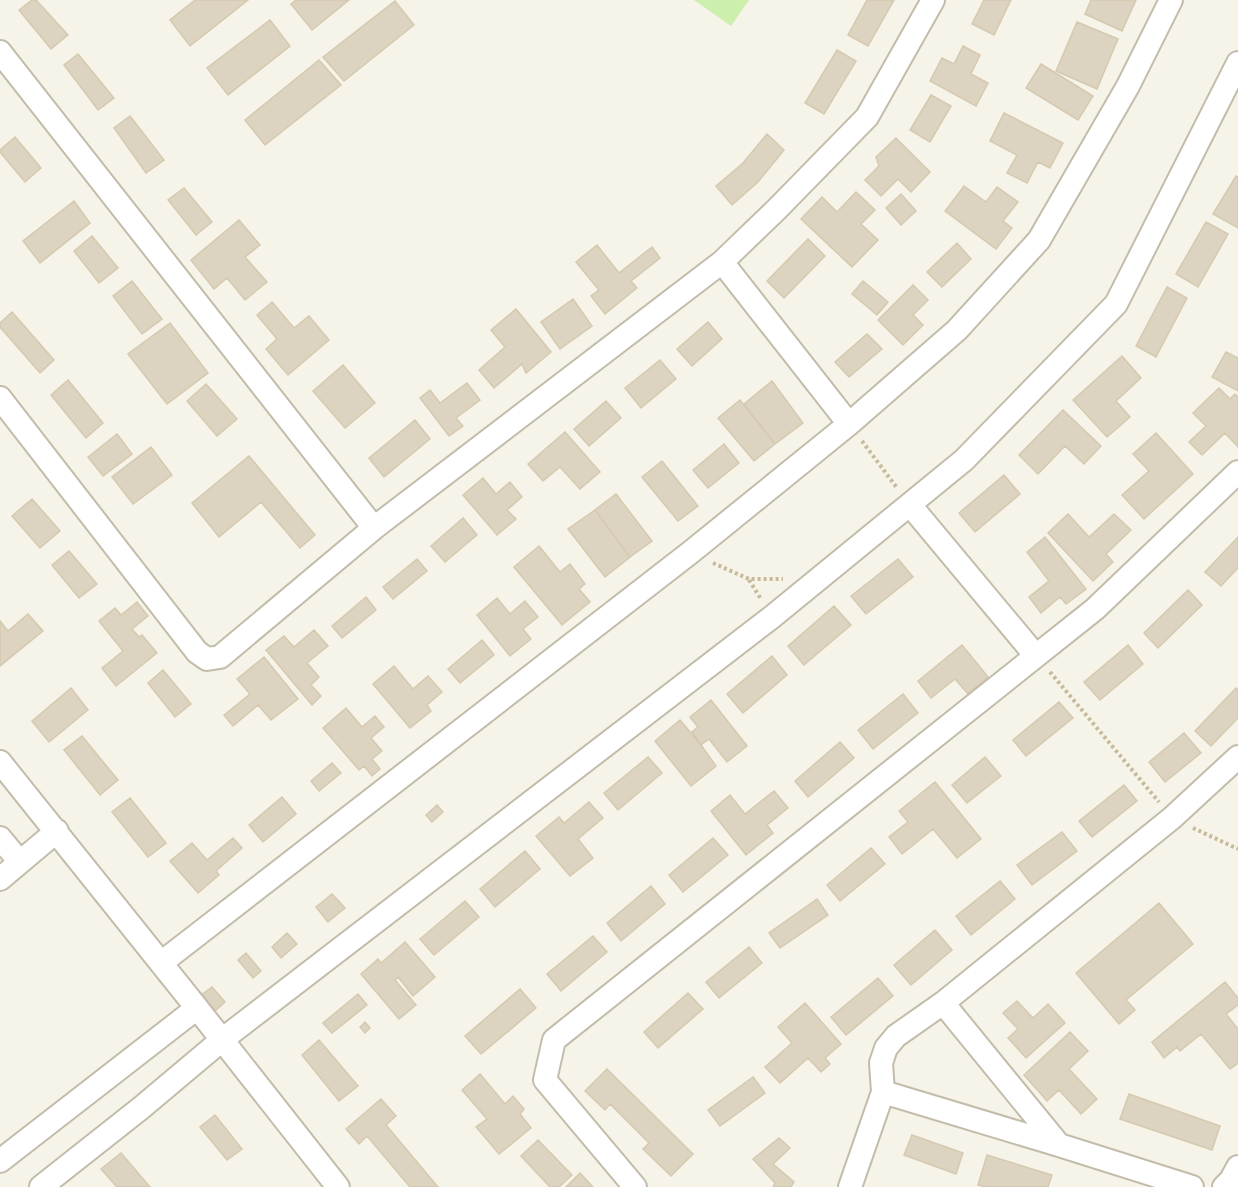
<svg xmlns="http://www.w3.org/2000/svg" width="1238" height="1187" font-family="'Source Sans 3',sans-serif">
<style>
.green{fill:#cdefae}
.building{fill:#dcd3c0;stroke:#d5c9af;stroke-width:1.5}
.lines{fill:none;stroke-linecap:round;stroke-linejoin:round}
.minor-casing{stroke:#c3bcaa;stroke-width:26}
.path{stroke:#c7ba9a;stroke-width:4;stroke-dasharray:3 3;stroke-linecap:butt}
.minor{stroke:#fff;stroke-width:22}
</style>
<rect width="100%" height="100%" fill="#f6f3e9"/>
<!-- green -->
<path class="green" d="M694,0H749L731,26Z"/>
<!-- building -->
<path class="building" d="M32,0H36L68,35L51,49L19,10Z
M195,0H248L190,46L170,20Z
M296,0H349L312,30L291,4Z
M867,0H894L868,46L848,35Z
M984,0H1011L994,35L972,24Z
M1091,0H1136L1122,31L1085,14Z
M395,1L414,25L344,81L323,57Z
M270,20L290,46L228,95L207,68Z
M1077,22L1118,39L1097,89L1056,71Z
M963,46L980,55L971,74L988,83L976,106L930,81L942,58L954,64Z
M837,50L856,61L824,114L805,103Z
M78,54L114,98L98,110L64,65Z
M319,60L341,85L265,145L245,120Z
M1041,64L1093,96L1078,120L1026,88Z
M931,95L951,106L930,142L910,130Z
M1004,113L1063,143L1050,168L1038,162L1027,183L1007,173L1017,155L990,141Z
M130,116L164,160L146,173L114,128Z
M767,134L784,150L758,182L732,205L716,186L743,163Z
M15,137L41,168L25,182L0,152V150Z
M896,138L930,172L911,192L898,179L881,196L865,180L879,166L876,157Z
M1236,176L1238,177V228L1213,214Z
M964,186L986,202L997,187L1018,202L1003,221L1012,228L996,249L945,211Z
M184,188L212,222L196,235L168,200Z
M856,192L875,210L861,224L878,240L852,267L801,219L822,197L837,212Z
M901,194L916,211L901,225L886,208Z
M74,201L90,223L40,263L23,241Z
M239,220L260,245L245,257L267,282L245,300L227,278L214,289L191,260Z
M1206,222L1228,234L1198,287L1176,274Z
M92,236L118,268L99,283L74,251Z
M808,239L825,256L784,298L767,281Z
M957,243L971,259L942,287L927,272Z
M597,245L619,273L652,247L660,258L631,281L637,288L605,314L591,296L599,290L576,262Z
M132,281L162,319L142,334L113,296Z
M863,281L888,302L877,315L852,294Z
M913,285L928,300L913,315L923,325L903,345L878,320Z
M1167,287L1187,298L1156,357L1136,346Z
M573,299L592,326L560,349L541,322Z
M272,302L294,328L309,316L329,340L288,375L266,349L277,339L257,315Z
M516,309L551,352L526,373L522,364L494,388L479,370L505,347L491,330Z
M12,312L54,360L40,373L0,327V323Z
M708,322L722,339L692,366L677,349Z
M170,323L208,373L167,404L128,354Z
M867,334L882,349L849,377L835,362Z
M1226,352L1238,358V391L1212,377Z
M1122,356L1141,378L1116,401L1130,417L1107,437L1073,400Z
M660,360L676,379L641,408L625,388Z
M343,365L375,403L345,428L313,391Z
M68,380L103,423L86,438L51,395Z
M772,381L803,423L775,444L744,404Z
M467,383L480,400L456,418L463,426L449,436L420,398L430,390L440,403Z
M206,384L237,419L217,436L187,401Z
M1219,388L1230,399L1235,394L1238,397V447L1225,433L1202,455L1189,442L1206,426L1193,413Z
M740,400L775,444L754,461L718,418Z
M606,401L621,418L589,446L574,429Z
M1063,410L1101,446L1084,464L1065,446L1038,474L1019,455Z
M415,420L430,439L384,477L369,458Z
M565,432L600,472L580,489L560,467L543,481L528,464Z
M1156,433L1193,474L1144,519L1122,495L1149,471L1133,454Z
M117,434L132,454L103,476L88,457Z
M724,444L739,463L708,488L693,470Z
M151,447L172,475L133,504L112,477Z
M249,456L315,535L300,548L261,502L219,537L192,503Z
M662,461L698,506L678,521L642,477Z
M1004,475L1020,494L975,532L959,513Z
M483,478L496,494L510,482L522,497L507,510L516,519L497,535L463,495Z
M616,494L652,541L630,557L595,510Z
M32,499L60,531L40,548L12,516Z
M595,510L630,557L605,577L568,529Z
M1068,514L1089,537L1114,514L1131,530L1106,554L1113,562L1093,581L1048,533Z
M463,518L477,535L445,562L431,546Z
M1045,537L1086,589L1066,604L1060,597L1041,613L1029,597L1049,581L1027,552Z
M1238,537V568L1221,586L1205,572Z
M539,546L560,572L570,564L585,584L579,589L590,602L562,625L514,567Z
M69,551L97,584L79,598L52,565Z
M417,559L427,571L393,599L383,587Z
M898,559L913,577L866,614L851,596Z
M1188,590L1202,605L1158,648L1144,633Z
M366,597L376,610L342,638L332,626Z
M497,598L510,614L525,601L538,617L523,629L531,639L510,656L477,615Z
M137,602L148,616L132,629L139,637L142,635L157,653L116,686L102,668L123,651L99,621L115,608L121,615Z
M834,606L851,625L804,665L788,646Z
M28,614L43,631L0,666V621L8,631Z
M314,630L328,646L307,663L319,677L311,685L321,696L312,705L266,650L284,636L294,647Z
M482,640L494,655L460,683L448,669Z
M962,645L988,677L968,694L955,679L931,698L918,681Z
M1128,645L1143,664L1100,700L1084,682Z
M772,656L787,675L743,713L727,694Z
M264,657L298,699L271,720L258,705L233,726L224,715L250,694L237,679Z
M394,666L413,689L428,676L442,692L427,705L431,711L410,728L373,684Z
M163,670L191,704L175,717L148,683Z
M71,688L88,710L49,742L32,721Z
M1236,688L1238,690V718L1211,746L1195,731Z
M903,694L918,713L873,749L858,730Z
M711,700L747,746L727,762L709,739L701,745L692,732L698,727L690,717Z
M1059,702L1073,718L1026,756L1013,740Z
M346,708L362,727L375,716L384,727L371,738L382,751L372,759L380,769L372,776L364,766L359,770L323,728Z
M680,720L701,745L716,766L691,786L655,741Z
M1184,733L1201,753L1165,782L1149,762Z
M82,736L118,780L100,795L64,750Z
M840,742L854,758L808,797L795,781Z
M648,757L662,773L618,810L604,793Z
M985,757L1001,776L967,803L952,785Z
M332,763L341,773L319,791L311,781Z
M935,782L981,839L957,858L933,829L902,854L889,837L908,822L899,811Z
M1124,785L1137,801L1092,837L1079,821Z
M774,791L788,808L767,825L773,833L746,855L711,811L730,795L745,814Z
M282,797L296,814L263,842L249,825Z
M130,798L166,843L148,857L112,812Z
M589,802L603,818L578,839L593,858L570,876L536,836L559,817L564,823Z
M437,805L443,812L432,822L426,815Z
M1062,832L1077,851L1032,885L1017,865Z
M233,838L242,848L216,871L219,875L198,893L170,861L192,843L207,860Z
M713,838L728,855L683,892L669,875Z
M871,848L885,864L840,901L827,885Z
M525,851L540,869L495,907L480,889Z
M1000,881L1015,899L971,935L956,916Z
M651,886L665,904L621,941L607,923Z
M332,894L345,908L328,922L316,907Z
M817,899L828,915L780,948L769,933Z
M465,901L479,917L434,955L420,939Z
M1159,903L1193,944L1126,1000L1135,1010L1119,1024L1076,973Z
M935,930L952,950L911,985L894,965Z
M287,933L297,944L281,958L272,947Z
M593,936L607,952L561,991L547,974Z
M405,942L435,977L413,996L398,977L395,980L416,1005L399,1019L361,974L378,959L381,963Z
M749,947L762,963L719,998L706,982Z
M246,953L261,971L253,978L238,960Z
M878,978L893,996L846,1035L831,1017Z
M1225,982L1238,998V1005L1226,1014L1238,1029V1063L1230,1069L1201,1034L1180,1051L1177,1047L1164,1058L1152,1042Z
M212,987L225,1002L215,1011L201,995Z
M520,989L536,1008L481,1054L465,1036Z
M688,993L703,1009L658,1048L644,1032Z
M358,994L367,1005L332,1033L323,1023Z
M1017,1001L1033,1018L1048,1004L1065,1023L1026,1058L1008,1038L1018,1029L1003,1013Z
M805,1003L841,1044L825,1058L830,1064L821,1072L808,1058L780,1083L765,1067L792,1043L778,1027Z
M365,1022L370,1028L365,1033L360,1027Z
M1070,1032L1088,1051L1069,1069L1097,1099L1081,1114L1059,1090L1047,1101L1024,1075Z
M319,1040L358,1086L339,1101L302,1055Z
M607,1069L693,1154L671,1176L643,1149L649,1143L610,1104L605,1110L585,1091Z
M480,1074L505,1104L513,1096L524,1109L520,1114L531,1128L499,1154L476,1127L487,1119L462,1090Z
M753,1077L765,1093L720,1126L708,1110Z
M1129,1094L1220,1126L1212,1150L1120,1119Z
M381,1099L396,1116L386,1125L438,1187H410L367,1136L359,1144L346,1129Z
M215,1115L242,1149L227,1160L200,1127Z
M912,1135L963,1153L956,1174L904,1155Z
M779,1138L790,1148L773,1164L794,1182L791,1187H773L775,1183L753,1159Z
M538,1140L572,1175L559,1187H550L521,1156Z
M121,1153L150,1187H117L101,1169Z
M987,1155L1052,1175L1048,1187H986L978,1185Z
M580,1173L593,1187H566Z"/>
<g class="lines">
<defs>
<path id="minor" d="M0,52L374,528
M722,262L849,424
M0,398L197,652L207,659L220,657L374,528L722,262L777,209L867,117L933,0
M910,505L1036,656
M0,762L197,1008
M0,838L20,862
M0,879L57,831
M161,963L691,552L849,424L957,330L1039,240L1128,86L1171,0
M943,1003L1059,1145L1192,1187
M883,1092L1059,1145
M0,1161L197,1008L338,1187
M41,1187L141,1108L223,1039L772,617L964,460L1116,304L1238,63
M635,1187L545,1080L554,1040L1095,609L1238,472
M850,1187L883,1092L881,1063L886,1048L896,1036L943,1003L1172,818L1238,757
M1224,1187L1231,1180L1238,1167"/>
</defs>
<!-- minor casing -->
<use href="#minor" class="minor-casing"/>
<!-- path -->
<path class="path" d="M862,441L897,488
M713,563L749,579H783
M749,580L761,599
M1050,672L1159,802
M1193,828L1238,849"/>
<!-- minor -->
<use href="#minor" class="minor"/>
</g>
</svg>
